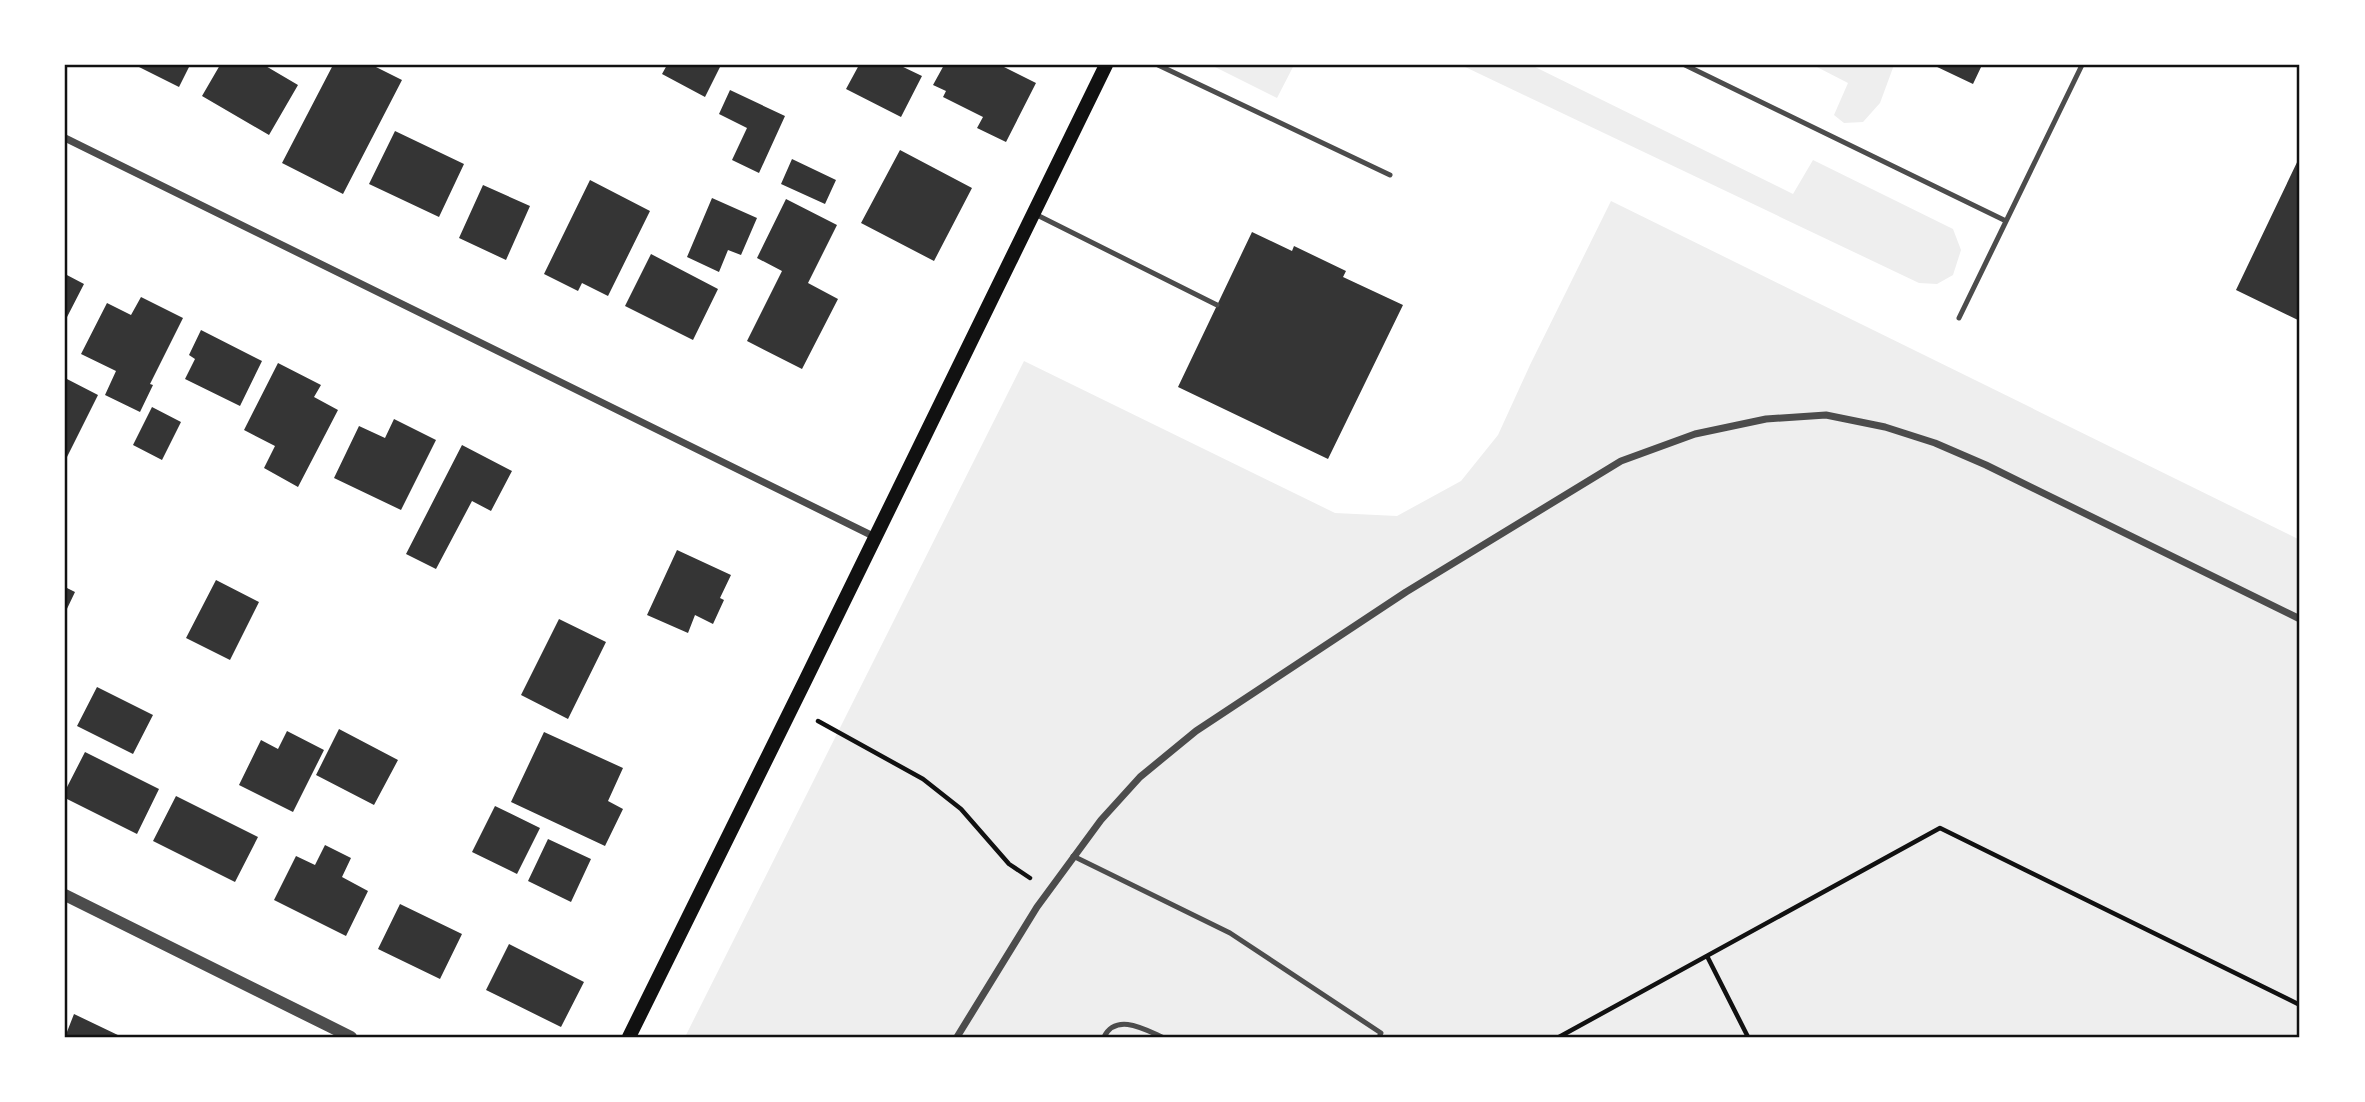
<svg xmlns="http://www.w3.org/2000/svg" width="2365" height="1102" font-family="'PT Sans Narrow',sans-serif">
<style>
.green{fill:#eee}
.building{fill:#353535}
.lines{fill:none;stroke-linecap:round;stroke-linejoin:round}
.path{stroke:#111;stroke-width:4.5}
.service{stroke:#4c4c4c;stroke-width:5}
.minor{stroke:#4c4c4c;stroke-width:7}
.tertiary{stroke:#4c4c4c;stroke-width:12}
.secondary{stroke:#111;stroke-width:14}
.neatline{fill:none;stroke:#111;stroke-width:2.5}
</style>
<rect width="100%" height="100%" fill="#fff"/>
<!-- green -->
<path class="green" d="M1211,65H1294L1277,98Z
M1461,65H1531L1793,194L1813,160L1953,229L1961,250L1953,275L1937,284L1919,283Z
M1813,65H1894L1880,103L1863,122L1844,123L1834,115L1848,83Z
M1611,201L2300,540V1037H685L1024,361L1335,513L1397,516L1461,481L1498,435L1530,365Z"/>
<!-- building -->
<path class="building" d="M135,65H190L179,87Z
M220,65H264L298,85L269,135L202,96Z
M333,65H372L402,80L343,194L282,163Z
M667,65H721L705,97L662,74Z
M859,65H899L922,76L901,117L846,89Z
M944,65H1000L1036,83L1006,142L977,128L983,117L943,97L946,91L933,85Z
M1933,65H1982L1973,84Z
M730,90L785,116L759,173L732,160L747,128L719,114Z
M395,131L464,164L439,217L369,184Z
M900,150L972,188L934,261L861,223Z
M2300,156V321L2236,290Z
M792,159L836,180L825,204L781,184Z
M590,180L650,211L608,296L582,283L578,291L544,274Z
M483,185L530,206L506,260L459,238Z
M712,198L757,218L741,255L728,250L719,272L687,257Z
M786,199L837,225L808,283L838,299L802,369L747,341L782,271L757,258Z
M1252,232L1292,251L1294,246L1346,271L1343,277L1403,305L1328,459L1178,387Z
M651,254L718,289L693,340L625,306Z
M65,274L84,284L65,321Z
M141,297L183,318L150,384L153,385L140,412L105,395L116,371L81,354L107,303L131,315Z
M201,330L262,361L240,406L185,379L195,359L189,355Z
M278,363L321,385L314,397L338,410L298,487L264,468L275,446L244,430Z
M65,378L98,395L65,461Z
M152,407L181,422L162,460L133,445Z
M394,419L436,440L401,510L334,478L359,426L385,438Z
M462,445L512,471L491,511L472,501L436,569L406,554Z
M677,550L731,575L720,598L724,600L713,624L695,615L688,633L647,615Z
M216,580L259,602L230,660L186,638Z
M65,587L75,592L65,613Z
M559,619L606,642L568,719L521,695Z
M97,687L153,715L133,754L77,726Z
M339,729L398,760L374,805L316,775Z
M287,731L324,750L293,812L239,785L261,740L278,749Z
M544,732L623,768L608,801L623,809L605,846L511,802Z
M85,752L159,789L137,834L65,798V791Z
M176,796L258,837L235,882L153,841Z
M495,806L540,828L517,874L472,852Z
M548,839L591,859L571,902L528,881Z
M325,845L351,858L342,877L368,891L346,936L274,900L296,856L315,865Z
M400,904L462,934L440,979L378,949Z
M509,944L584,982L561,1027L486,990Z
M74,1014L122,1037H65Z"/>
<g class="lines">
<!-- path -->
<path class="path" d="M818,721L923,779L961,809L1009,864L1030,878
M1707,956L1748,1037
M1559,1037L1940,828L2300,1005"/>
<!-- service -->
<path class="service" d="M1158,65L1390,175
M1685,65L2006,221
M1035,214L1217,305
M1959,318L2082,65
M1073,856L1230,933L1381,1033L1379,1037
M1104,1037C1116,1013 1144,1029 1162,1037"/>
<!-- minor -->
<path class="minor" d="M65,138L875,537
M957,1037L1037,907L1101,820L1140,777L1196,731L1406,592L1621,461L1695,434L1766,419L1826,415L1885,427L1935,443L1986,465L2300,619"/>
<!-- tertiary -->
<path class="tertiary" d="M65,895L351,1037"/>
<!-- secondary -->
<path class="secondary" d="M629,1037L805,681L1106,65"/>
</g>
<!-- border -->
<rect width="2365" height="1102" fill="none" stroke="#ffffff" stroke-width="133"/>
<rect x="66" y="66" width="2232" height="970" class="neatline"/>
</svg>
